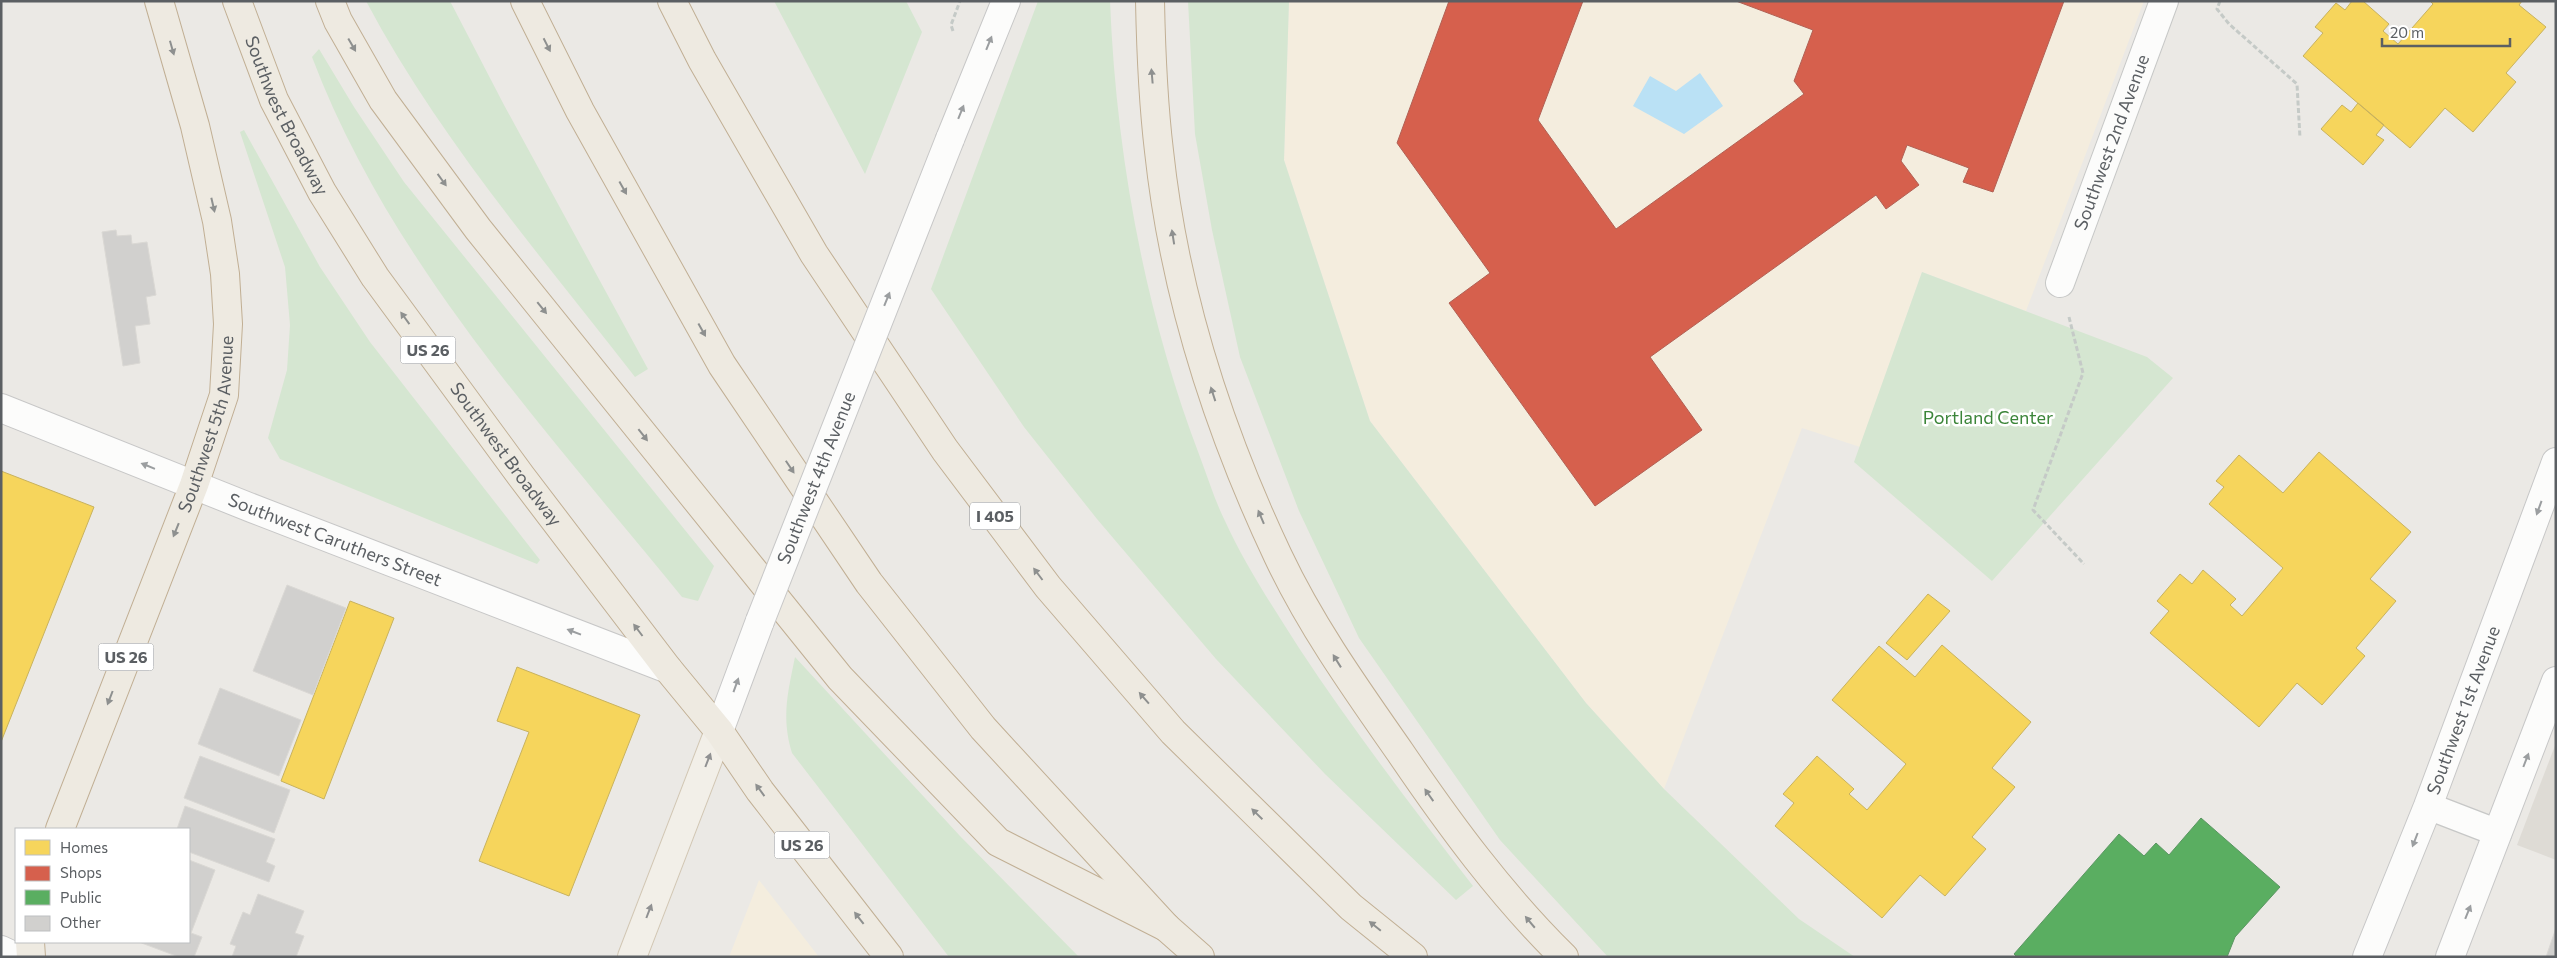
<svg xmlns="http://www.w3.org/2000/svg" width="2557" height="958" font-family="Commissioner,sans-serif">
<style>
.commercial{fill:#f4edde}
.education{fill:#dedbd5}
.green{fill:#d5e6d1}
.water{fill:#bae1f5}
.homes{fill:#f6d55c;stroke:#c8b25e}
.shops{fill:#d6604d;stroke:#b16054}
.public{fill:#5aae61;stroke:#5a9662}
.building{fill:#d1d0ce;stroke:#dad8d4}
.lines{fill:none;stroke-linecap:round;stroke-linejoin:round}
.lane-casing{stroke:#c7c8c7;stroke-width:29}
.street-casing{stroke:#c7c8c7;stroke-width:30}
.secondary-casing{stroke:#c7c7c7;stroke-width:30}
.primary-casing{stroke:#d2c7b4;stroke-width:30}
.highway-casing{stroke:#c1af94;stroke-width:30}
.path{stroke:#c5cac7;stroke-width:3;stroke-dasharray:5 2.5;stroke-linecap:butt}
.lane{stroke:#fcfcfb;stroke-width:26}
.street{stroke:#fcfcfb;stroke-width:28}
.secondary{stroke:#fcfcfb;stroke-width:28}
.primary{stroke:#f2efe8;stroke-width:28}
.highway{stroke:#eeeae1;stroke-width:28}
.secondary-bridge-casing{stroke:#c7c7c7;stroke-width:30;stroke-linecap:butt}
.secondary-bridge{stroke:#fcfcfb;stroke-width:28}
.oneway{fill:#9b9ea0}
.oneway2{fill:#8e908f}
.oneway3{fill:#909192}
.labels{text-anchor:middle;stroke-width:5;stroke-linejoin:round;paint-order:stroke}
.shield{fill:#fff;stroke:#8c8f92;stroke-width:1}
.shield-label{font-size:16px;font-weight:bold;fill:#5b5f63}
.street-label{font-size:18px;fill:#5b5f63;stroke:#fff}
.park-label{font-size:18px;fill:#3b8539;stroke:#fff}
</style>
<rect width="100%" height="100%" fill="#ebe9e5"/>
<!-- commercial -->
<path class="commercial" d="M1289,1H2144L2026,311L1922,272L1860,447L1802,428L1664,789L1586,703L1370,421L1284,160Z
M759,880L819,957H729Z"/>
<!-- education -->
<path class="education" d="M2556,743V860L2517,845Z"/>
<!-- green -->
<path class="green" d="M366,1H450L504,105L648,369L635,377C541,256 438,137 366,1Z
M774,1H906L922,32L865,174Z
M1038,1H1110C1116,155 1145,313 1200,457C1208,478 1215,501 1225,521C1245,565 1273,607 1299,648C1353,730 1413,808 1473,886L1456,900L1325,774L1216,659L1097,519L1024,427L931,289Z
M1188,1H1289L1284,160L1370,421L1586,703L1664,789L1799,919L1855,957H1608L1500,840L1359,638L1299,511L1240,357L1212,230L1195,134Z
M319,49L354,107L404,182L714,566L698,601L682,597C546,430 389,261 312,57Z
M244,130L320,267L370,342L540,560L537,564L280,459L268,438L287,370L290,325L285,267L240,132Z
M1922,272L2147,357L2173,378L1992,581L1854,462Z
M795,657L960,836L1079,957H949L792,753C781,717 788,692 795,657Z"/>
<!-- water -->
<path class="water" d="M1700,73L1723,106L1684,134L1633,106L1650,76L1676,91Z"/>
<!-- homes -->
<path class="homes" d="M2352,1H2363L2389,24L2383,31L2398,44L2433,4L2430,1H2522L2519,5L2546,27L2506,73L2516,82L2473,132L2445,108L2410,148L2303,56L2323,33L2315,27L2336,3L2345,10Z
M2358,103L2384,125L2376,135L2384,140L2363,165L2321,129L2342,105L2351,112Z
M2319,452L2411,532L2370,579L2396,601L2356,648L2365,656L2322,705L2297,683L2259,727L2150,633L2169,611L2157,601L2180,574L2192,584L2203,570L2236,599L2230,605L2242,616L2283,568L2209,504L2224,487L2216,481L2239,455L2283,493Z
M1,471L94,507L1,742Z
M1928,594L1950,611L1907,660L1886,643Z
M350,601L394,618L324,799L281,781Z
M1942,645L2031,722L1992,768L2015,787L1972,837L1986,849L1945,896L1920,875L1882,918L1775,826L1794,803L1783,794L1817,756L1854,789L1849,794L1867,810L1906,764L1832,700L1879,646L1915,677Z
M517,667L640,715L569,896L479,861L529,732L497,721Z"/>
<!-- shops -->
<path class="shops" d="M1449,1H1583L1538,120L1616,229L1804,94L1794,81L1813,30L1736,1H2064L1993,192L1963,182L1969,168L1907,145L1901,161L1919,185L1886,209L1876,195L1650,357L1702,430L1595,506L1449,303L1490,273L1397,143Z"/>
<!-- public -->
<path class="public" d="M2201,818L2280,887L2235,937L2227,957H2017L2014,954L2119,834L2144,856L2156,843L2169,855Z"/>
<!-- building -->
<path class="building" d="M116,230L117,236L131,235L132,244L147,242L156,295L146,297L150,324L135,326L140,363L123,366L102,232Z
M287,585L346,608L313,695L253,671Z
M220,688L301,720L279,776L198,744Z
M200,756L290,790L274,833L184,798Z
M185,806L275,839L266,862L275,866L269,882L189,852V829H177Z
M189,860L215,870L191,933L202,937L194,957H179L139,942H189Z
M258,894L304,911L295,933L304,936L296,957H232L236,946L230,944L243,912L250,915Z
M2556,928V957H2546Z"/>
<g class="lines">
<defs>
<path id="lane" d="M2428,806L2498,833"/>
<g id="street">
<path id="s1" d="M2060,283L2164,1"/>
</g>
<g id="secondary">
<path d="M950,139L1006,1"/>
<path id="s2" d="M1,408L254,509L668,669"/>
<path d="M719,731L760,621"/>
<path d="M1,950L16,957"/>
<path id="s3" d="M2367,957L2428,806L2556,462"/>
<path d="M2450,957L2556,681"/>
</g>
<path id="primary" d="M632,957L719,731"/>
<g id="highway">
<path id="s4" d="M237,1L274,100L322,192L375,277L521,476L668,669L719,731L760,791L889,957"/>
<path d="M330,1L338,21L383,100L478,229L840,678L998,842L1166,927"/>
<path d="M525,1L580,111L722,365L869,583L983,728L1166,927L1200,957"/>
<path d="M672,1L702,60L814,254L945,450L1048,587L1173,732L1351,907L1413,957"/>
<path d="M1150,1C1151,51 1153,101 1159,151C1174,291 1218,429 1278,556C1311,626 1356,689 1400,752C1449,824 1501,895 1564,957"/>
<path id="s5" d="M60,829L194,485L224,395L228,324L225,274L217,221L195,126L159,1"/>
<path d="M30,942L31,957"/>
</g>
</defs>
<!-- lane casing -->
<use href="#lane" class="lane-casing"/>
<!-- street casing -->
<use href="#street" class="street-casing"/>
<!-- secondary casing -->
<use href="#secondary" class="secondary-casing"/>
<!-- primary casing -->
<use href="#primary" class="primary-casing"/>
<!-- highway casing -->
<use href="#highway" class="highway-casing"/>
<!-- path -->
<path class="path" d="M2220,1L2217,9L2229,24L2297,84L2300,138
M953,31L951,25L960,1
M2069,317L2083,373L2033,510L2084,564"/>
<!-- lane -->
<use href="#lane" class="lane"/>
<!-- street -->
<use href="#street" class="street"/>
<!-- secondary -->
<use href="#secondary" class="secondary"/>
<!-- primary -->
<use href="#primary" class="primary"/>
<!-- highway -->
<use href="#highway" class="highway"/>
<defs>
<g id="secondary-bridge">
<path id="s6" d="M760,621L950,139"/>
</g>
</defs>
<!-- secondary-bridge casing -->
<use href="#secondary-bridge" class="secondary-bridge-casing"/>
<!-- secondary-bridge -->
<use href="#secondary-bridge" class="secondary-bridge"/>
</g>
<!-- one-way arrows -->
<defs><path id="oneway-solid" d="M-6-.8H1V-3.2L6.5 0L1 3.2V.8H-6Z" transform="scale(1.25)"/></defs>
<g class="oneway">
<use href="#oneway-solid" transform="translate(989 43) rotate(-68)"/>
<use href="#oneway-solid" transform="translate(961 112) rotate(-68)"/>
<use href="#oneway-solid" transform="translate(887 299) rotate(-68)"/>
<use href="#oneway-solid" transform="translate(148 466) rotate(-158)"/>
<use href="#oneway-solid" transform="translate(2539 508) rotate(110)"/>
<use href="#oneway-solid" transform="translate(574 632) rotate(-159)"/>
<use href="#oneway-solid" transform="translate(736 685) rotate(-70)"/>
<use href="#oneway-solid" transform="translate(2526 760) rotate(-69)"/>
<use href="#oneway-solid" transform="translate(2415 840) rotate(111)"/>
<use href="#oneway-solid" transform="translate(2468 912) rotate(-68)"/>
</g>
<g class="oneway2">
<use href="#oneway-solid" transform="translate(352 45) rotate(60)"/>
<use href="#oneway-solid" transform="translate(547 45) rotate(63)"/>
<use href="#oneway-solid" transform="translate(172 48) rotate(74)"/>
<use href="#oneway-solid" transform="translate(1152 76) rotate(-95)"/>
<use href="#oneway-solid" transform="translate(442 180) rotate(54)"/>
<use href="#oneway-solid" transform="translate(623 188) rotate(61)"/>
<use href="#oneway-solid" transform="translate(213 205) rotate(77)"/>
<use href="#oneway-solid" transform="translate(1173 237) rotate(-99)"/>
<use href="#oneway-solid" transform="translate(542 308) rotate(51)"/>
<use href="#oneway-solid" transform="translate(405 318) rotate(-126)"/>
<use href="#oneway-solid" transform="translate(702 330) rotate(61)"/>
<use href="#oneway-solid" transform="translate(1213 394) rotate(-108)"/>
<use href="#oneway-solid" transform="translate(643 435) rotate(52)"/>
<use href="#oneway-solid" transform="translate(790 467) rotate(56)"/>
<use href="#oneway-solid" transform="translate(1261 517) rotate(-113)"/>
<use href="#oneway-solid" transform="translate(176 530) rotate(112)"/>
<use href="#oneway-solid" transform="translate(1038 574) rotate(-127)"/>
<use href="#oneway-solid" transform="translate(638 630) rotate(-127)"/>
<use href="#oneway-solid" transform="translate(1337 661) rotate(-122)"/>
<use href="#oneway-solid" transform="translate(110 698) rotate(111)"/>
<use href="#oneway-solid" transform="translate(1144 698) rotate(-131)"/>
<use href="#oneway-solid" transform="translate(760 790) rotate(-126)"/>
<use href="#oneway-solid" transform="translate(1429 795) rotate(-125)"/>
<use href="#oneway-solid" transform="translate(1257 814) rotate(-136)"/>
<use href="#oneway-solid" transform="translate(859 918) rotate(-128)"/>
<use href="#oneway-solid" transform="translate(1530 922) rotate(-130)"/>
<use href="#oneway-solid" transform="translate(1375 926) rotate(-141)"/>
</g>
<g class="oneway3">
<use href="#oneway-solid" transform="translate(708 760) rotate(-69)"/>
<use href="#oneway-solid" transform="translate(649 911) rotate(-69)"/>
</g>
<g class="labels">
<!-- shield labels -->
<g class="shield">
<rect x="400.5" y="336.5" width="55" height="27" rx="4"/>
<rect x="970" y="502.5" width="50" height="27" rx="4"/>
<rect x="98.5" y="643.5" width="55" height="27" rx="4"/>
<rect x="774.5" y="831.5" width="55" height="27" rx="4"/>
</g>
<g class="shield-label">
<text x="428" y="356">US 26</text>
<text x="995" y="522">I 405</text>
<text x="126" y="663">US 26</text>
<text x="802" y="851">US 26</text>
</g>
<!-- street labels -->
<g class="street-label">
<text dy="6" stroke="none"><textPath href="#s4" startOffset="125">Southwest Broadway</textPath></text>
<text dy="6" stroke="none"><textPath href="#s1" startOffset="150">Southwest 2nd Avenue</textPath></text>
<text dy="6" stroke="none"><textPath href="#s5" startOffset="432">Southwest 5th Avenue</textPath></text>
<text dy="6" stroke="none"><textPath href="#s4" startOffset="530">Southwest Broadway</textPath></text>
<text dy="6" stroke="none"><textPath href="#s6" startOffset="154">Southwest 4th Avenue</textPath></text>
<text dy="6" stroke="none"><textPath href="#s2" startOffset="359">Southwest Caruthers Street</textPath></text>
<text dy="6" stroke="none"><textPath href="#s3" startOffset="265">Southwest 1st Avenue</textPath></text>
</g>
<!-- park labels -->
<g class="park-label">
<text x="1988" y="424">Portland Center</text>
</g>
</g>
<!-- border -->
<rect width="2557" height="958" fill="none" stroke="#5b5f63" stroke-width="5"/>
<!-- legend -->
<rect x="15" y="828" width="175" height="115" fill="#ffffff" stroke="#bdbfc1"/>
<rect x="25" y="840" width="25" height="15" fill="#f6d55c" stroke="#bdbfc1"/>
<text x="60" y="853" font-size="15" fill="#5b5f63">Homes</text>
<rect x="25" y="866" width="25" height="15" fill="#d6604d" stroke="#bdbfc1"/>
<text x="60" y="878" font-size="15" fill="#5b5f63">Shops</text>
<rect x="25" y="890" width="25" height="15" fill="#5aae61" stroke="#bdbfc1"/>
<text x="60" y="903" font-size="15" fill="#5b5f63">Public</text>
<rect x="25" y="916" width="25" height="15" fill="#d1d0ce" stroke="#bdbfc1"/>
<text x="60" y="928" font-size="15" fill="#5b5f63">Other</text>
<!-- scale -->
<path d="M2382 38v8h128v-8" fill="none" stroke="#5b5f63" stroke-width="2.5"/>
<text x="2390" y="38" font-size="15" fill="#5b5f63" stroke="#ffffff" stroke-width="4" paint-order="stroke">20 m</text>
</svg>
